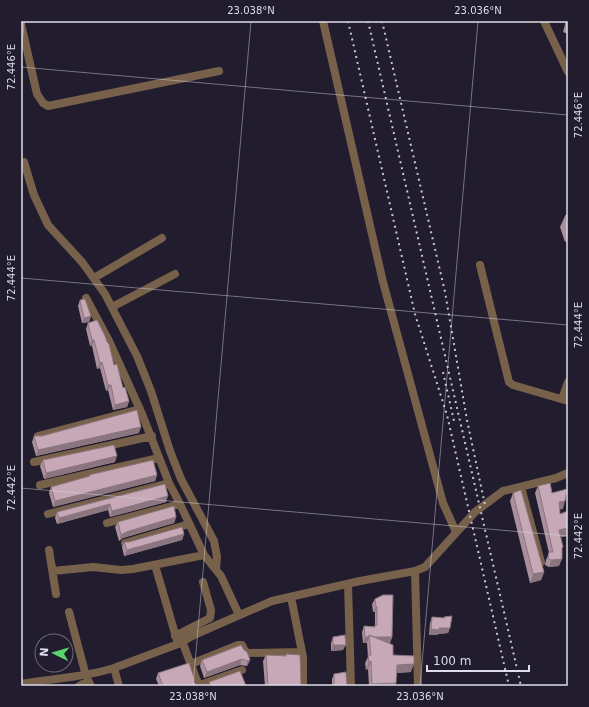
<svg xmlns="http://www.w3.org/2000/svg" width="589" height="707" font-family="'DejaVu Sans',sans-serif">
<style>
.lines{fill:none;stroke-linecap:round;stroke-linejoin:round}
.minor{stroke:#78614a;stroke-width:8}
.rail{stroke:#cbc8d5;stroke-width:2;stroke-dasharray:2 4;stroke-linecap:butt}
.wall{fill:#aa909d}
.shaded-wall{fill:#8b767f}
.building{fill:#c6a8b6;stroke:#8b767f}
.ticks{fill:none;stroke:#dfdde9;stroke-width:1;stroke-opacity:0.45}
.neatline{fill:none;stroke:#dfdde9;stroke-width:1.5}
.ticks-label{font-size:10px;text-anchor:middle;fill:#dfdde9}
</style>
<rect width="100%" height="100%" fill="#211c2e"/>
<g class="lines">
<!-- minor -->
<path class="minor" d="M323,21L383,282L443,503L456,532
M544,21L568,72
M21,24L37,94L43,103L48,106L219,71
M24,162L34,195L48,225L82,262L105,294L137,356L151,391L170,451L181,479L214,541L217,557L216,569
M480,265L509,382L513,385L568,401
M94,278L162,238
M86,298L109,341L142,414L169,483L180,504L204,555L221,576L239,615
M112,307L175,274
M562,399L568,382
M38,436L140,409
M34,462L152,436
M40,485L159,458
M521,487L541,562
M48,514L169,483
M107,523L180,504
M125,543L189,524
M49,550L56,594
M155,565L178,644
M53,571L93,567L121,570L133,569L204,555
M415,571L418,686
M348,584L351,686
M291,597L303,657V686
M69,612L86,676L91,686
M175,636L210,618L211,610L203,582
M182,641L199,686
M191,664L238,645H242L245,651L248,653L302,652
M21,684C52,678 83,678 114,668
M79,686L88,681
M119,686L114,668L178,644L194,635L272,601L360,581L415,571L425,567L475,512L503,491L556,478L568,473
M197,686L242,670"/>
<!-- rail -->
<path class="rail" d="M348,21L415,314L447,415L509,686
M368,21L521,686
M382,21L445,292L467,420L485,505
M443,372L454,421"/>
</g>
<!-- wall -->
<path class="wall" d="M566,21H568V34L563,32Z
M568,214V240L565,242L560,227L565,216Z
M80,300L91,316L89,322L82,323L78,306Z
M88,323L107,342L114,365L129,401L127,407L113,410L108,390L106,391L100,368L97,369L92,346H90L86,329Z
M139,433L36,456L32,442L34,436Z
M43,460L115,462L44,479L40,466Z
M89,475H157L155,481L53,507L49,493L51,487L89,477Z
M165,484L166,502L110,517L108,510L57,524L55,518L57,512Z
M538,486L552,493L563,509H560V514L568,511V533L567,536L561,537L562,551L559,566L549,567L545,565L546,560L549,553L535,493Z
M513,493L544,572L541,580L530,583L510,501Z
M176,517L174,523L123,538L119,541L115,527L118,522Z
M184,534L182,540L124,556L122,547L124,542H129Z
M375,599L392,637L390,643L393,655L411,672L396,673V683L395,686H369L368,669L366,670L365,663L368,657L367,643H363L362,632L364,626L375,627V612H373L372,604Z
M432,617L444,618V617L450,628L448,633L438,634L437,635H429L430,623Z
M333,637L343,650L331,651V643Z
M244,650L247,652L248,665L246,666L240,665L204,678L200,666L202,660Z
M286,654L301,685L300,686H265L263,661L266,655L285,656Z
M158,673L194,682L197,686H159L156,679Z
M334,674L347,686H332V679Z"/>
<!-- shaded-wall -->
<path class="shaded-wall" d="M568,234V240L565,242Z
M91,316L89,322L82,323L84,318Z
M92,340H94L92,346H90Z
M102,362L100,368L97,369L100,363Z
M108,385H111L108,390L106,391Z
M129,401L127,407L113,410L115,405Z
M141,427L139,433L36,456L38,450Z
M117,456L115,462L44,479L46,473Z
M157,475L155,481L53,507L55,501Z
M168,496L166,502L110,517L112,511Z
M565,501L563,509L556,510L559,502Z
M110,504L108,510L57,524L59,518Z
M176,517L174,523L123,538L119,541L121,535L126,532Z
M568,528V533L567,536L557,538L559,530Z
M184,534L182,540L124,556L127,550Z
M562,559L559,566L549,567L551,560Z
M544,572L541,580L530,583L533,574Z
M376,607H377L375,612H373Z
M439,628H450L448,633L438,634L437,635H429L431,629Z
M365,637H369L367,643H363Z
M370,637H392L390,643Z
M333,645H346L343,650L331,651Z
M242,659L240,665L204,678L207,672Z
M250,660L248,665L246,666L248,661Z
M371,661L368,669L366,670L369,662Z
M414,664L411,672L394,673L397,665Z
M396,683L395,686H371L372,684Z
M301,685L300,686H273Z"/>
<!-- building -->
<path class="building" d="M566,21H568V27L565,26Z
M568,214V226L565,216Z
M85,299L91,316L84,318L80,300Z
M97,320L105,336L107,342L109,344L114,365L117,364L123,388L125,387L129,401L115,405L111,385H108L102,362L100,363L94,340H92L88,323Z
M137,410L141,427L38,450L34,436H42Z
M114,445L117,456L46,473L43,460Z
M153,460L157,475L55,501L51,487L90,476L89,475Z
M550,483L552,493L567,489L565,501L559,502L560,514L568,511V528L559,530L563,547L562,548V559L551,560L548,558L549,552H553L538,486Z
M165,484L168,496L112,511L110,504L59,518L57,512Z
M521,490L544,572L533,574L513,493Z
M174,506L176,517L126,532L121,535L118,522Z
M182,527L184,534L127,550L124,542H129Z
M383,595H393L392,637H374L369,635V637H365L364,626L375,627V625H377V607H376L375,599Z
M452,616L450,628H439V630L431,629L432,617L445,618L444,617Z
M345,635L346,645H333V637Z
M369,635L393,645V655L414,656V664L397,665L396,683L372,684L371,661L369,662L368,655H371Z
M241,645L244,650L247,652L250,660L248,661L242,659L207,672L202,660Z
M286,654L300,655L301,685L268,686L266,655L286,656Z
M189,663L194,678V682L197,686H163L158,673Z
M240,671L246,686H211L209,682Z
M346,672L347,686H334V674Z"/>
<!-- ticks -->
<path class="ticks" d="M21,59L24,21M21,67L568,115M21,278L568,325M21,488L568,536M193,686L251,21M420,686L478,21"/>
<!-- border -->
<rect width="589" height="707" fill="none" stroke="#211c2e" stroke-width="44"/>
<!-- north arrow -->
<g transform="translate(54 653) rotate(275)"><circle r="19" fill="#211c2e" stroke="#6d6979"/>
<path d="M0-3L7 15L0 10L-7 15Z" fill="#5ad56e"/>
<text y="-6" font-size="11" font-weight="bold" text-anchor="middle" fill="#dfdde9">N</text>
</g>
<!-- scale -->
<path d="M427 665v6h102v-6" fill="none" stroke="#dfdde9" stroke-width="2"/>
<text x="433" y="665" font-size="12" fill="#dfdde9" stroke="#211c2e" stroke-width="3" paint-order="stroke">100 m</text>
<rect x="22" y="22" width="545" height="663" class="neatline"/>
<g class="ticks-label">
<text x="251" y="14">23.038°N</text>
<text x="478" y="14">23.036°N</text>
<text transform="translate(11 67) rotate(-90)" y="4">72.446°E</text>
<text transform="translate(578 115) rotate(-90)" y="4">72.446°E</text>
<text transform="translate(11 278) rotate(-90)" y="4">72.444°E</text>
<text transform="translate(578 325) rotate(-90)" y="4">72.444°E</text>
<text transform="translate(11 488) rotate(-90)" y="4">72.442°E</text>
<text transform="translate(578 536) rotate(-90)" y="4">72.442°E</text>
<text x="193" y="700">23.038°N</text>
<text x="420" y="700">23.036°N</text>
</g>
</svg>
